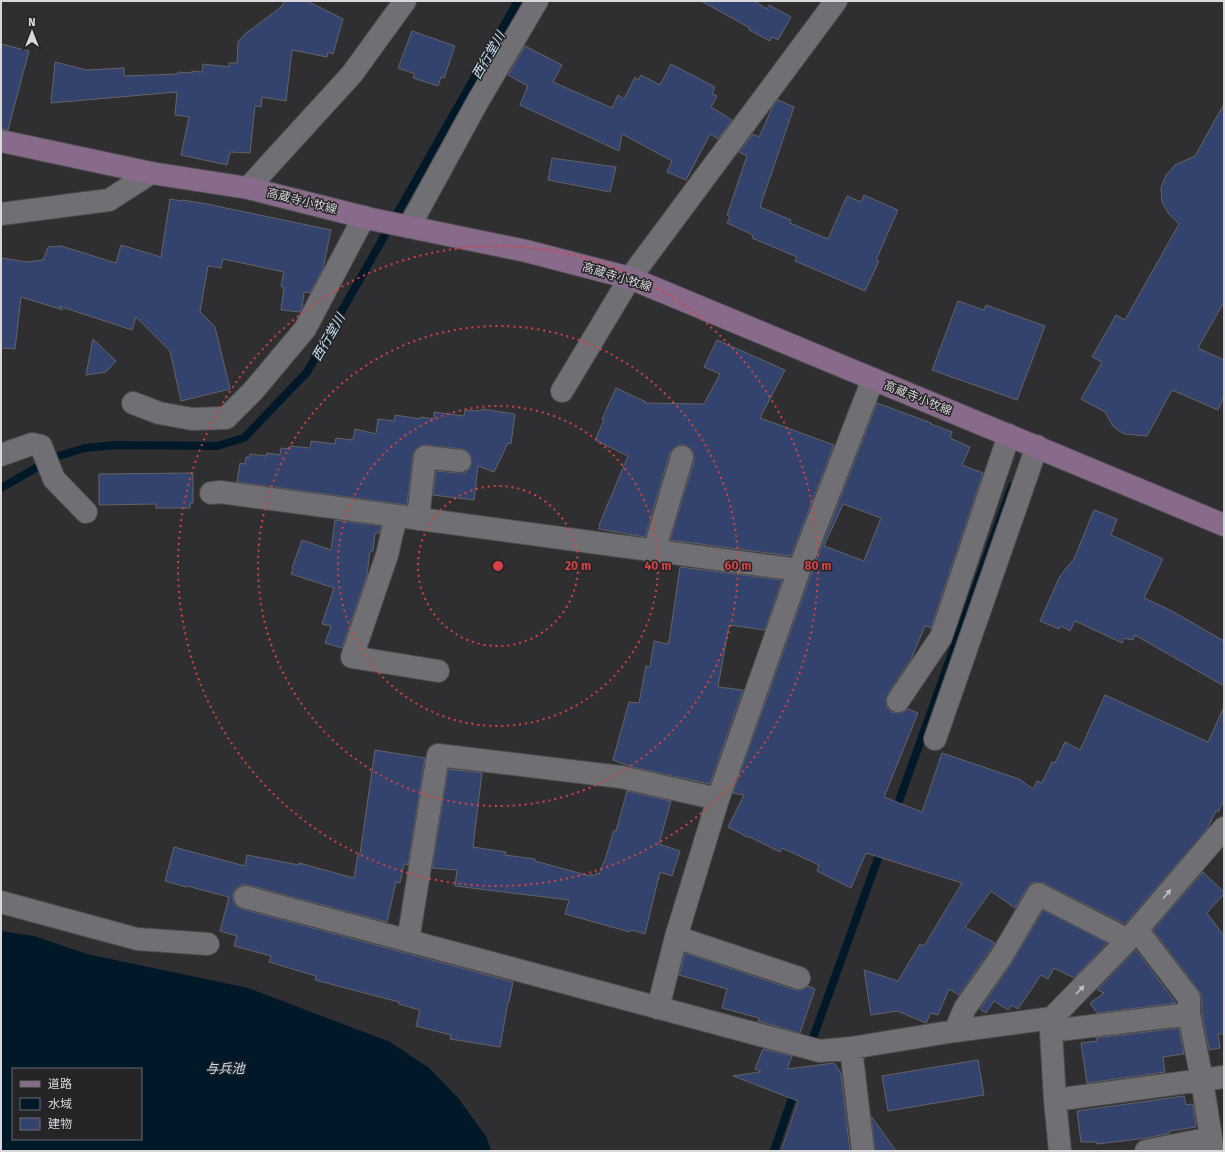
<svg xmlns="http://www.w3.org/2000/svg" width="1225" height="1152" font-family="'Fira Sans','Noto Sans JP',sans-serif">
<style>
.water{fill:#001828;fill-rule:evenodd}
.lines{fill:none;stroke-linecap:round;stroke-linejoin:round}
.stream{stroke:#001828;stroke-width:8}
.building{fill:#33436d;stroke:#636468;fill-rule:evenodd}
.street-casing{stroke:#4d4c4f;stroke-width:24}
.secondary-casing{stroke:#4d4c4f;stroke-width:24}
.street{stroke:#706f73;stroke-width:22}
.secondary{stroke:#886b8a;stroke-width:22}
.oneway{fill:#bfbec1}
.ring{fill:none;stroke:#d64243;stroke-width:2;stroke-dasharray:2 4}
.labels{text-anchor:middle;stroke-width:3;stroke-linejoin:round;paint-order:stroke}
.street-label{font-size:12px;fill:#d9d8db;stroke:#252427}
.water-label{font-size:13px;font-style:italic;fill:#c5e3f7;stroke:#252427}
.centre{fill:#d64243;stroke:#252427;stroke-width:2}
.ring-label{font-size:12px;text-anchor:middle;font-weight:bold;fill:#d64243;stroke:#252427;stroke-width:3;stroke-linejoin:round;paint-order:stroke}
</style>
<rect width="100%" height="100%" fill="#2f2e31"/>
<!-- water -->
<path class="water" d="M1,931L34,936L87,954L248,988L390,1042L429,1068L459,1099L487,1138L491,1151H1ZM13,1069H141V1139H13Z"/>
<g class="lines">
<!-- stream -->
<path class="stream" d="M1,488L55,457L85,448L116,445L217,446L244,438L307,372L518,1
M895,812L1012,486
M813,1038L882,847
M774,1151L795,1089"/>
</g>
<!-- building -->
<path class="building" d="M285,1H307L343,19L333,54L328,52L327,57L292,50L286,101L262,97L261,107L255,106L250,153L230,152L227,165L181,155L189,117L175,115L177,92L51,103L55,62L86,70L124,68V76L178,74V72L192,73V71L202,72L203,64L229,67V63H237L238,42L245,34L281,7Z
M701,1H754L767,9L769,5L791,17L778,40L772,37L770,41L749,30L750,28Z
M412,31L455,46L444,78L441,77L438,86L413,78L415,74L398,68Z
M1,44L29,51L8,130L1,129Z
M525,46L562,65L553,82L612,108L618,95L624,99L635,77L638,80L641,75L660,85L671,64L715,87L712,94L717,96L711,107L732,120L718,139L710,134L686,180L667,172L672,161L622,134L619,151L520,105L528,86L508,75Z
M778,100L794,107L760,207L791,220L790,223L828,239L847,196L861,202L864,195L898,210L876,260L879,261L865,291L795,261L797,257L752,238L753,235L727,223L730,217L727,215L747,156L739,152L753,134L759,137L773,106Z
M1224,104V302L1198,348L1224,360V396L1218,410L1172,390L1147,436L1125,434L1119,431L1113,426L1105,412L1081,399L1102,362L1092,357L1116,315L1125,320L1179,224L1169,214L1162,202L1161,188L1166,175L1175,165L1195,156Z
M552,158L616,167L610,192L548,180Z
M170,199L182,201V200L207,204L331,230L323,269L310,293L304,292L302,308L300,312L281,310L284,287L281,286L284,272L223,259L221,268L208,266L200,312L215,327L230,389L181,401L170,351L136,317L132,330L59,306L63,310L21,297L15,349L1,348V258L27,262L43,260L48,247L61,246L116,263L121,245L161,257Z
M958,301L984,310L986,305L1045,326L1017,400L932,370Z
M93,339L116,361L106,372L86,375Z
M717,340L785,370L760,418L834,445L791,556L670,540L694,461V454L691,449L685,445H679L674,448L670,453L645,537L599,529L600,526L599,525L628,456L595,440L604,420L602,419L616,388L646,402L645,403L704,404L720,374L704,367Z
M877,403L931,423V424L952,432L950,438L970,447L962,465L983,473L931,628L925,626L912,657L888,694L886,700L887,707L891,712L898,713L903,712L908,709L918,713L884,797L922,812L942,753L1019,779L1033,789L1037,781L1042,783L1052,762L1055,763L1065,742L1080,750L1105,695L1208,742L1224,707V800L1218,812L1216,811L1207,829L1125,924L1043,883L1037,882L1031,883L1027,888L1015,908L991,891L965,927L995,943L959,995L949,989L938,1015L931,1013L926,1023L897,1011L871,1015L864,970L898,981L920,944L924,946L962,883L866,853L851,888L817,871L819,865L782,848L780,852L750,837H747L728,827L744,795L733,793L811,574ZM843,504L881,518L864,561L824,546Z
M482,409L515,414L511,444L508,443L494,472L478,466L474,500L433,495L436,471L459,473H465L470,468L472,462L471,456L467,451L462,449L426,445L420,446L415,450L413,455L407,505L237,482L240,463L245,464L246,457H249L250,454L266,456L267,453L280,455L281,448L290,449V446L310,448L311,441L335,444L336,438L353,440L355,429L376,434L378,419L394,421L395,415L421,419V417L434,419V412L464,416L465,410L481,411Z
M193,473V503H190V508H156V504L99,505V474Z
M1094,510L1117,519L1111,535L1163,559L1144,598L1170,610L1224,641V686L1135,635L1133,640L1131,639L1130,640L1124,638L1122,643L1075,621L1070,631L1061,626L1059,629L1040,621L1060,576L1074,559Z
M335,520L381,526L379,533H375L373,551H370L367,575L342,648L325,643L331,626L322,624L334,588L291,574L293,569L292,568L302,540L331,550Z
M680,567L782,580L765,630L729,625L718,687L743,690L710,784L632,767L613,760L629,702L639,703L646,666L650,667L654,641L668,644V641L669,642Z
M375,750L425,758L408,865L404,864L400,883L396,882L387,922L248,885H241L236,888L233,894V901L236,906L242,909L513,982L509,1002H508L500,1047L450,1039L451,1035L416,1026L420,1010L399,1004V1002L315,980L316,976L269,962L271,956L234,946L237,936L220,931L229,897L187,886L186,887L165,881L174,847L245,866L247,855L299,865V863L354,878L358,854H360Z
M448,769L482,773L473,847L506,852L505,855L535,859V861L590,876L591,874L595,876L596,873L599,874L603,863H604L614,830L616,831L627,791L671,801L659,844L680,851L672,876L660,872L645,934L631,930L630,932L565,914L569,900L455,886L457,870L432,868Z
M1203,872L1224,892V894L1207,913L1224,936V1034H1218L1220,1048L1209,1050L1202,1013V998L1199,991L1153,930Z
M1043,910L1107,943L1074,978L1054,968L1048,979L1041,975L1018,1009L1012,1005L1008,1010L994,1001L986,1013L980,1009L1011,964Z
M1136,950L1176,1003L1097,1013L1090,1003L1104,993L1097,990Z
M685,953L795,990H802L808,986L815,989L800,1033L758,1021L759,1018L722,1008L727,989L679,975Z
M1179,1028L1184,1054L1163,1057L1165,1072L1087,1083L1081,1043L1097,1041L1096,1038Z
M763,1049L792,1056L787,1069L834,1063L841,1073L850,1151H781L798,1101L733,1076L760,1072V1071L755,1069Z
M978,1060L984,1095L888,1111L882,1076Z
M1184,1096L1186,1105L1193,1104L1196,1127L1170,1131V1133L1147,1138L1097,1144V1142H1081L1077,1111Z
M871,1116L896,1151H875Z"/>
<g class="lines">
<defs>
<path id="street" d="M248,188L352,74L405,1
M1,214L109,200L151,173
M409,227L478,101L537,1
M562,391L630,278L836,1
M133,403L159,413L192,419L226,418L253,391L305,329L364,217
M1,455L32,444L41,446L54,479L86,512
M211,493L220,492L799,570
M396,516L387,555L352,657L438,671
M418,519L425,457L460,461
M654,551L682,457
M898,701L941,637L1009,435
M935,739L1037,446
M245,897L820,1051L851,1048L955,1031L1052,1018L1128,940L1224,828
M1,902L137,939L208,944
M1137,930L1189,998V1014L1202,1080L1213,1151
M676,937L799,978
M408,941L438,755L621,777L718,799
M658,1008L676,937L718,799L799,570L873,379
M1052,1018L1051,1031L1055,1100L1060,1151
M955,1031L965,1008L1001,957L1038,894L1128,940
M1051,1031L1189,1014
M851,1048L863,1151
M1055,1100L1224,1077
M1146,1151L1211,1138"/>
<path id="secondary" d="M1,141L151,173L248,188L371,219L526,251L630,278L1224,525"/>
</defs>
<!-- street casing -->
<use href="#street" class="street-casing"/>
<!-- secondary casing -->
<use href="#secondary" class="secondary-casing"/>
<!-- street -->
<use href="#street" class="street"/>
<!-- secondary -->
<use href="#secondary" class="secondary"/>
</g>
<!-- one-way arrows -->
<defs><path id="oneway-solid" d="M-6-.8H1V-3.2L6.5 0L1 3.2V.8H-6Z"/></defs>
<g class="oneway">
<use href="#oneway-solid" transform="translate(1167 894) rotate(-50)"/>
<use href="#oneway-solid" transform="translate(1080 990) rotate(-46)"/>
</g>
<!-- distance rings -->
<g class="ring">
<circle cx="498" cy="566" r="80"/>
<circle cx="498" cy="566" r="160"/>
<circle cx="498" cy="566" r="240"/>
<circle cx="498" cy="566" r="320"/>
</g>
<g class="labels">
<!-- street labels -->
<g class="street-label">
<text transform="translate(302 201) rotate(14)" y="4">高蔵寺小牧線</text>
<text transform="translate(617 277) rotate(17)" y="4">高蔵寺小牧線</text>
<text transform="translate(918 398) rotate(22)" y="4">高蔵寺小牧線</text>
</g>
<!-- water labels -->
<g class="water-label">
<text transform="translate(488 55) rotate(-60)" y="5">西行堂川</text>
<text transform="translate(328 337) rotate(-60)" y="5">西行堂川</text>
<text x="225" y="1073">与兵池</text>
</g>
</g>
<circle cx="498" cy="566" r="6" class="centre"/>
<g class="ring-label">
<text x="578" y="570">20 m</text>
<text x="658" y="570">40 m</text>
<text x="738" y="570">60 m</text>
<text x="818" y="570">80 m</text>
</g>
<!-- border -->
<rect width="1225" height="1152" fill="none" stroke="#d9d8db" stroke-width="4"/>
<!-- legend -->
<rect x="12" y="1068" width="130" height="72" fill="#252427" stroke="#6d6c6f"/>
<rect x="20" y="1081" width="20" height="6" fill="#886b8a" stroke="#6d6c6f"/>
<text x="48" y="1088" font-size="12" fill="#d9d8db">道路</text>
<rect x="20" y="1098" width="20" height="12" fill="#001828" stroke="#6d6c6f"/>
<text x="48" y="1108" font-size="12" fill="#d9d8db">水域</text>
<rect x="20" y="1118" width="20" height="12" fill="#33436d" stroke="#6d6c6f"/>
<text x="48" y="1128" font-size="12" fill="#d9d8db">建物</text>
<!-- north arrow -->
<g transform="translate(32 32)" stroke="#252427" stroke-width="3" paint-order="stroke">
<path d="M0-3L7 15L0 10L-7 15Z" fill="#d9d8db"/>
<text y="-6" font-size="11" font-weight="bold" text-anchor="middle" fill="#d9d8db">N</text>
</g>
</svg>
